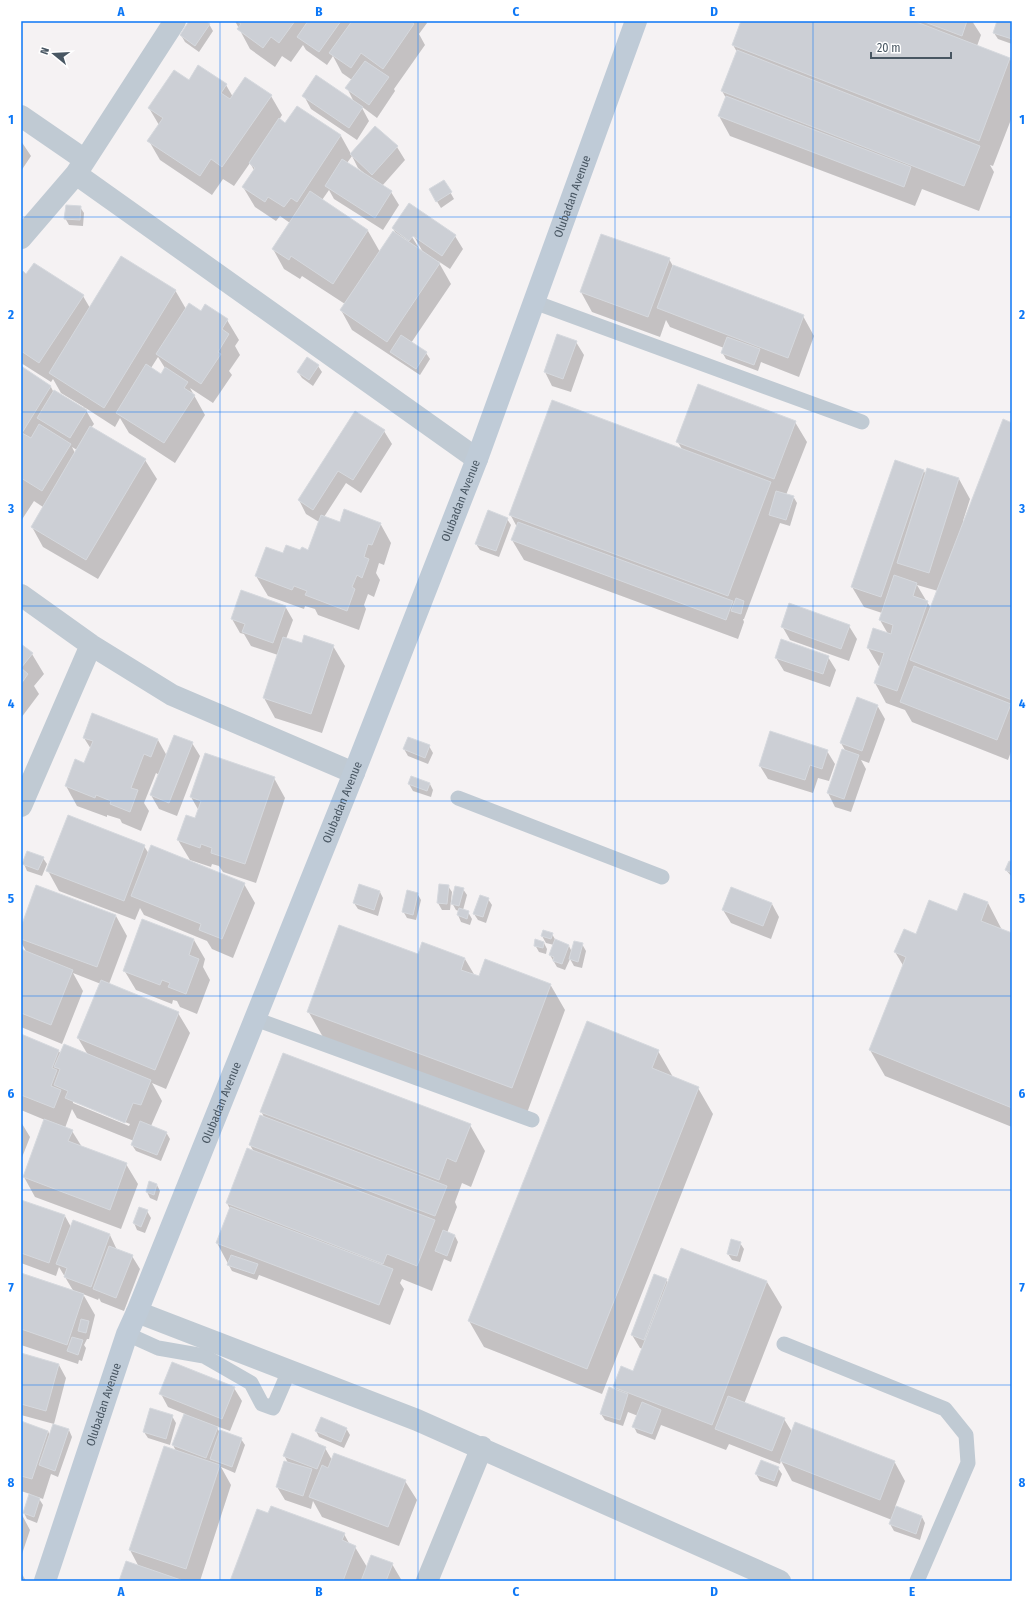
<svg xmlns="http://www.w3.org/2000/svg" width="1033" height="1602" font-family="'Fira Sans Condensed',sans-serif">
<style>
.shadow{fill:#0003;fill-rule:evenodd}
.building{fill:#cccfd5;stroke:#d6d9de}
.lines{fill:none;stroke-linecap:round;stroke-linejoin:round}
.lane{stroke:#c0cad3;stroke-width:15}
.street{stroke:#c0cad3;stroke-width:22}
.secondary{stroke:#bfcbd7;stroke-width:22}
.grid{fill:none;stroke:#0c77f6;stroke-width:1;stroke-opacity:0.55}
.labels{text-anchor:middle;stroke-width:3;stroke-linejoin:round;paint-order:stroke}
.street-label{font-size:12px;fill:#485662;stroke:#fff}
.neatline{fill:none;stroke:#0c77f6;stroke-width:1.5}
.grid-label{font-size:13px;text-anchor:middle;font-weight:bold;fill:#0c77f6}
</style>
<rect width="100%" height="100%" fill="#f5f2f3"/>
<!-- shadow -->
<path class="shadow" d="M191,21H204L209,24L213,31L199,52L185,42L181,35Z
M235,21H426L427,23L419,34L425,45L394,89L395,91L377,118L361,106L369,121L357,140L311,109L304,96L355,104L347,88L352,80L342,73L333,56L327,65L306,50L303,45L291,62L282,56L275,67L250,49Z
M742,21H972L981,35L977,46L1010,59L1012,63V117L993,166L990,165L994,172L979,211L922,189L915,206L730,136L719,116L726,98L722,91L737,52L733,45Z
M998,21L1012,23V44L998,39L994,33Z
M189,81L226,85L233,97L271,96L282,115L279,120L286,124L297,107L341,136L351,154L397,147L405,160L382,186L391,192L399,205L383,230L334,199L329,190L322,200L368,231L380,252L396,234L393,228L455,236L463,249L450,269L438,261L451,284L411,343L426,353L430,359L420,375L352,330L341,310L345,304L302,276L300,279L284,269L273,249L290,223L280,216L276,221L255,207L243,187L254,170L250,163L234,186L223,179L212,195L160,160L149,141L159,125L149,108ZM352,156L358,168L364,173V174L347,163ZM411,231L424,254L420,250L409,232Z
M21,141L31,156L21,171Z
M444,181L454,199L441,208L430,190Z
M80,207L84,213L83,226L69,225L65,218Z
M669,259L673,266L803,316L814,336L799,377L761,362L758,371L726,359L722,352L724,348L670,327L666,320L660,337L592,312L581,292Z
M21,275H27L83,296L90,308L175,290L186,309L227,320L239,340L235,346L240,355L229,371L232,375L213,403L190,388L205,415L175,463L129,433L120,418L115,427L84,407L94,424L91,428L145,460L157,479L98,579L43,547L32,527L43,507L34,501L21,521V368L51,387L53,391L83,409L84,407L61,393L53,379L51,382L21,363ZM158,357L165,368L161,375L151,368ZM72,447L77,450L75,453Z
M558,335L576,342L584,355L571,392L552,386L545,372Z
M318,366L322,372L313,386L302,378L298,372Z
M795,422L807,442L786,495L793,496L797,503L790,526L780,523L744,619H743L744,622L738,639L524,560L512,540L517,527L510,514L682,449L677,441Z
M1012,424V749L1008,760L912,722L905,710L886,703L875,683L880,668L868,648L888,634L880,620L882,613L864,607L852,587L924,471L926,475L959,479L970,499L963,521L964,522ZM917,585L938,591L931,608L927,602Z
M384,431L392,444L361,493L346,483L324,517L340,523H380L391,543L384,565L379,563L376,573L380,580L374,597L368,594L364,605L366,609L359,630L318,615L315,609L305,606L304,609L268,596L256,576L283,554L309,551L319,522L306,514L299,500Z
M507,519L511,525L499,557L480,550L476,544Z
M285,606L293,620L286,639L302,644L333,646L345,666L322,733L275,718L264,698L278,655L251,646L244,634L240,633L232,619Z
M782,626H849L857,639L849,661L790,640Z
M21,645L32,654L44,674L34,686L39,694L21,718Z
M828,657L836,670L830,687L784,671L776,658Z
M877,705L885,719L869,763L861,760L866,769L851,812L835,807L828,793L842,750L846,752L841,743Z
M84,738L158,740L167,756L192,743L200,756L177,816L159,809L151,795L159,775L156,773L144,803L149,811L141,831L122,823L120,819L107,815V817L77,806L66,786L85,765L91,749Z
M429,746L433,753L428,764L408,756L404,749Z
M827,751L835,764L829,781L818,778L813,793L768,779L760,766Z
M274,778L285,798L256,883L223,872L219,866L212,864L211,867L190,860L178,840L195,819L199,811L191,797Z
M409,784H430L433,790L431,797L413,791Z
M144,846L149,854L244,884L255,903L233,958L212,949L207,941L144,915L140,908L135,920L59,891L48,871Z
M43,858L47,864L42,876L27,871L24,864Z
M1012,863V877L1006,870Z
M440,885L448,886L452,892L450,910H442L438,903Z
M732,888L772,904L779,917L771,939L731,923L723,910Z
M463,889L467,895L463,910L468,912L472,919L470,925L461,922L458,915L459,911L456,910L452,903Z
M380,892L383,898L378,916L358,909L354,903Z
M417,893L421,900L416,920L407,918L403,911Z
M488,899L492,905L486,923L478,920L474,914Z
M988,903L1002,930L1012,935V1127L885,1076L870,1050L904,967L895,952L917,935L957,912Z
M116,916L127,936L109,984L178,1013L190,1033L166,1089L152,1083L162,1101L151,1126L166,1132L170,1139L161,1161L136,1151L132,1145L134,1141L77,1118L72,1109L65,1128L72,1131L82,1147L126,1164L138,1184L121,1229L35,1197L24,1177L45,1120L21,1110V1036L58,1050L61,1054L88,1055L78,1038L101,984L73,973L83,991L62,1044L21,1027V951L27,953L21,942V930ZM73,1101L130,1124L129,1126L73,1103Z
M552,934L556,941L569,946L572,952L582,944L586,951L582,968L574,966L570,959L565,970L557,967L550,955L554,945L546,943L542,936Z
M194,940L205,959L203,967L210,980L197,1014L180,1007L177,1001L173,1000L172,1004L136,990L124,970Z
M423,943L465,959L475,976L479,978L550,984L565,1010L527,1113L323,1037L308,1011L419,955Z
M544,943L547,949L546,954L539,952L535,945Z
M658,1051L673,1077L698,1088L713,1114L602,1394L484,1347L469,1321Z
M261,1111L470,1125L485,1151L471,1187L462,1183L455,1202L457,1207L447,1233L455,1236L458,1242L451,1262L444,1259L432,1291L402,1279L400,1283L404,1289L390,1325L259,1275L257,1280L232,1271L217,1243L230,1209L227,1203L254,1152L250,1145L264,1117Z
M21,1122L30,1137L21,1160Z
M149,1182L157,1185L160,1191L157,1201L150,1198L147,1192Z
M21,1201L65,1216L71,1227L73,1221L110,1235L117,1250L132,1256L140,1269L124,1311L101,1302L99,1298L98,1300L83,1294L95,1315L89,1339H87L84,1345L86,1348L82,1361L79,1360L78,1364L21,1345V1274L74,1292L59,1267L56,1276L21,1263Z
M147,1211L151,1218L145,1233L137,1230L134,1223Z
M740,1243L744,1249L740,1262L732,1260L728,1254Z
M666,1279L668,1283L767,1282L782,1307L744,1404L784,1419L792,1432L894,1461L905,1481L895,1507L922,1517L925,1523L920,1540L894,1531L890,1524L892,1520L792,1481L781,1461L780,1464L729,1444L726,1450L661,1425L655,1440L637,1433L634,1427L638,1416L628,1412L623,1426L605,1420L601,1414L616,1391L614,1386L634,1372L643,1349L640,1348L632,1335Z
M21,1354L59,1365L66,1378L54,1424L21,1415Z
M234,1388L242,1401L230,1431L216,1426L220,1433L241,1439L245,1445L235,1473L221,1467L231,1485L200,1581H120L139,1567L130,1550L176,1451L173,1445L185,1414L168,1407L161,1394Z
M172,1416L176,1423L170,1445L148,1438L144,1432Z
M21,1422L48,1431L50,1436L54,1425L69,1430L72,1437L58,1477L51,1474L43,1499L38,1497L43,1505L37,1523L27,1519L24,1513L30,1494L21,1491Z
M346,1428L350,1435L344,1448L319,1437L316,1431Z
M325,1448L332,1460L405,1481L417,1500L399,1546L322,1517L313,1501L311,1509L285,1500L277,1487L288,1463L284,1455Z
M778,1468L782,1474L777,1487L760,1481L756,1474Z
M21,1513L30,1530L21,1557Z
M269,1514L344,1534L350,1545L355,1547L367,1567L392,1564L402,1581H231Z
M21,1574H22L26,1581H21Z"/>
<!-- building -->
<path class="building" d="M189,21H206L210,24L195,46L180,35Z
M237,21H295L279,43L271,37L263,48L237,29L241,24Z
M308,21H341L319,52L297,37Z
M352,21H410L414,24L383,69L361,53L351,68L329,53Z
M741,21H914L1010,58L979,141L732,45Z
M922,21H967L962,36Z
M997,21L1012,22V39L993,33Z
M737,50L980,146L964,186L721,91Z
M365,61L389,77L369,105L345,88Z
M198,65L227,84L221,93L230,99L245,77L272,95L222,167L211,159L200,176L147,141L163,118L148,108L174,70L189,80Z
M316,75L363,107L349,128L302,96Z
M726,96L911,167L904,187L718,116Z
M297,106L341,135L297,202L291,198L284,207L268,197L265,202L242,187L255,168L249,163L279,118L285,123Z
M375,126L398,146L372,175L350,154Z
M342,159L392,191L375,218L325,186Z
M444,180L452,192L436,202L429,189Z
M310,191L368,230L333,284L291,256L289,260L272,249Z
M409,203L456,235L442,256L413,236L409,241L392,228Z
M66,205L81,206L80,220L64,219Z
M393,231L440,263L387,342L340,310Z
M601,234L670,258L648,317L580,292Z
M121,256L176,290L104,408L49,373Z
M34,263L84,295L39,363L21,351V273L23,271L26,274Z
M673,265L804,315L788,358L657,308Z
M189,303L201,311L205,304L228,319L222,329L229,334L218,352L221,354L201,384L156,354Z
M557,334L577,341L563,379L544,372Z
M401,335L427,352L416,369L390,352Z
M727,337L760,349L754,365L721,353Z
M307,357L319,365L309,380L297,372Z
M146,364L161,374L165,367L188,382L184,388L195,395L164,443L116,413Z
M21,366L51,386L22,433L31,438L39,424L71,444L42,491L21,478Z
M698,384L796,421L774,479L676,442Z
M54,390L87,410L70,438L37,418Z
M552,400L771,482L728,596L509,515Z
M355,411L385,430L353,480L338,471L313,510L298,500Z
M1003,419L1012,423V700L910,660Z
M90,426L146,459L86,560L31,527Z
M895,460L924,470L881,597L851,587Z
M927,468L959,478L929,573L897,563Z
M776,491L794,496L786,520L769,515Z
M344,509L381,523L372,545L368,544L364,557L369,559L362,578L357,575L352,587L355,589L347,611L305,595L307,591L294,586L292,590L255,576L266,547L283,553L286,545L300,550L302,547L308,550L321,515L340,522Z
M488,510L508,518L496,551L475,544Z
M518,522L733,601L726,620L511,540Z
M894,575L917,583L913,596L928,601L897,691L874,683L884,653L867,648L873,628L891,634L893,625L879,620Z
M241,590L286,606L273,643L242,632L245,624L231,619Z
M736,598L744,601L741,614L731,611Z
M789,603L850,625L841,649L781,627Z
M304,635L334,645L311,714L263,698L283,637L302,643Z
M781,639L829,656L823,674L775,658Z
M21,644L33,653L21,668L28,674L21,684Z
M914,666L1011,704L997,740L900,702Z
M857,697L878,705L862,751L840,743Z
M92,713L158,739L151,757L144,754L131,788L138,790L130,812L110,804L111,801L96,795L95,798L65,786L75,759L84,763L93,741L83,738Z
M770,731L828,750L822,769L810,765L805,780L759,766Z
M174,735L193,742L169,803L150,795Z
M408,737L430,745L425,758L403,749Z
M842,749L859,755L844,799L827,793Z
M205,753L275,777L245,864L211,853L212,848L201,844L200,848L177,840L186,815L195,818L201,801L190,797Z
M411,776L430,783L427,791L408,784Z
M68,815L145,845L124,901L46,871Z
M151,845L245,883L222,939L199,930L201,924L131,896Z
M27,851L44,857L38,870L22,864Z
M1009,861L1012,862V873L1005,870Z
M359,884L380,891L374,910L353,903Z
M439,884L449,885L447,904L437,903Z
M36,885L116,915L97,967L21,939V927Z
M455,886L464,888L459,906L451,904Z
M731,887L772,903L763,926L722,910Z
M407,890L418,893L413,915L402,912Z
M964,893L988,902L981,921L1012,933V1108L869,1050L906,957L894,952L904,929L916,934L929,900L957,911Z
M480,895L489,898L483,917L473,914Z
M459,908L469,911L467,919L457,915Z
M142,919L194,939L189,955L199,959L186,994L168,987L170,983L162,980L160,985L123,971Z
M339,925L418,954L422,942L465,958L461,970L479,976L485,959L551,984L512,1088L307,1012Z
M543,930L553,933L551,939L541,936Z
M535,939L544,942L543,948L534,946Z
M555,939L569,945L562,964L553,961L554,957L549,955Z
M574,941L583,943L578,962L569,959Z
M21,949L73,970L51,1025L21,1013Z
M101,980L179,1012L155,1070L77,1038Z
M587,1021L659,1050L652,1068L699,1087L587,1369L468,1321Z
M21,1034L59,1050L52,1068L57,1070L51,1086L61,1090L54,1108L21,1095Z
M64,1044L151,1080L141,1105L133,1103L125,1123L65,1098L68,1091L54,1085L60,1069L54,1067Z
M283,1053L471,1124L456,1162L447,1158L439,1180L260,1112Z
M260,1115L447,1186L435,1216L249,1145Z
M44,1119L73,1130L68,1141L127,1163L110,1210L23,1177Z
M140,1121L167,1132L157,1155L131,1145Z
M247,1148L435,1220L417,1266L387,1254L383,1264L226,1203Z
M149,1181L157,1184L154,1195L146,1192Z
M21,1200L65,1215L49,1263L21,1253Z
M139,1207L148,1210L141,1227L133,1223Z
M230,1207L393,1269L379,1305L216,1243Z
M73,1220L110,1234L91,1287L64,1277L67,1268L56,1264Z
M443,1230L455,1235L447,1256L435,1251Z
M731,1239L741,1242L737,1256L727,1254Z
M109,1246L133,1255L116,1298L93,1289Z
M681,1248L767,1281L712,1425L613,1387L621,1366L633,1371Z
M231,1255L258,1264L254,1274L227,1265Z
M21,1273L84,1294L67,1345L21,1329Z
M654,1274L667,1279L644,1340L631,1335Z
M81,1319L89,1321L86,1333L78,1331Z
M72,1337L83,1340L78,1355L67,1351Z
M21,1353L59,1364L46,1411L21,1404Z
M172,1362L235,1387L222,1419L159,1394Z
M609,1387L628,1394L620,1420L600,1414Z
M728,1396L785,1418L772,1451L715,1429Z
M642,1402L661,1410L652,1434L632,1427Z
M150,1408L173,1415L166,1439L143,1432Z
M184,1414L218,1427L206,1458L172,1445Z
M321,1417L347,1428L341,1442L315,1431Z
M21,1421L48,1431L32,1479L21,1476Z
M795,1422L895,1461L880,1500L780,1461Z
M53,1424L69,1429L55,1471L39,1465Z
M220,1430L242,1438L232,1467L210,1459Z
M292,1433L326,1447L317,1469L283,1456Z
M164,1446L220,1465L186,1569L129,1550Z
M334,1453L406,1480L388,1527L309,1497L322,1465L328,1468Z
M761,1460L779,1467L774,1481L755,1474Z
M284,1461L312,1469L303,1496L276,1487Z
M29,1494L40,1498L34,1517L23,1513Z
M271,1506L345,1533L342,1540L356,1546L343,1581H230L257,1509L268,1513Z
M896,1506L922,1516L916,1534L889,1524Z
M371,1555L393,1563L386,1581H361Z
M126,1561L181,1580V1581H119Z"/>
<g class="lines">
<!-- lane -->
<path class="lane" d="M534,302L862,422
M458,798L662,877
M255,1019L532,1120
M127,1334L158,1348L204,1356L251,1383L262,1404L273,1408L289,1371
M784,1344L945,1409L966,1435L968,1463L917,1581"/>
<!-- street -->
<path class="street" d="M21,116L85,160
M76,174L477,459
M21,238L76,174L175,21
M21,595L91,645L172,695L354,773
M21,806L91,645
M137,1312L417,1420L780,1581
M427,1581L482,1447"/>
<!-- secondary -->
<path class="secondary" id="s1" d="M45,1581L127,1334L137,1312L354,773L477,459L636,21"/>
</g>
<!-- grid -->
<path class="grid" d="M220,21V1581M418,21V1581M615,21V1581M813,21V1581M21,217H1012M21,412H1012M21,606H1012M21,801H1012M21,996H1012M21,1190H1012M21,1385H1012"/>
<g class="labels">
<!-- street labels -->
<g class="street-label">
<text dy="4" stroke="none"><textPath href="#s1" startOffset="1482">Olubadan Avenue</textPath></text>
<text dy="4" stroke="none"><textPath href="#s1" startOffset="1158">Olubadan Avenue</textPath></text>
<text dy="4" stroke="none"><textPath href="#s1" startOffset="834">Olubadan Avenue</textPath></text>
<text dy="4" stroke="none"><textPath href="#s1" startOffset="510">Olubadan Avenue</textPath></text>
<text dy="4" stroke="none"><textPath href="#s1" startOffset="186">Olubadan Avenue</textPath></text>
</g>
</g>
<!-- border -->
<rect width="1033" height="1602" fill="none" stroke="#ffffff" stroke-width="44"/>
<!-- north arrow -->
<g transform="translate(54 54) rotate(288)" stroke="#ffffff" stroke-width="3" paint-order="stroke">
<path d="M0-3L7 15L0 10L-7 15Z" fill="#485662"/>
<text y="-6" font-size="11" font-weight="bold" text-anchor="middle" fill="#485662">N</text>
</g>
<!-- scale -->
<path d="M871 52v6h80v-6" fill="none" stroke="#485662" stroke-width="2"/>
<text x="877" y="52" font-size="12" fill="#485662" stroke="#ffffff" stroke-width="3" paint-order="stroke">20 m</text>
<rect x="22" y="22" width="989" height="1558" class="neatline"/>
<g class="grid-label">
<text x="121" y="16">A</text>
<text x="319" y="16">B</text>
<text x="516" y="16">C</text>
<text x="714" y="16">D</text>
<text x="912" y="16">E</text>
<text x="11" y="124">1</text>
<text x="1022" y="124">1</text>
<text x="11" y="319">2</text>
<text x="1022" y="319">2</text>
<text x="11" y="513">3</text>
<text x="1022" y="513">3</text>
<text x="11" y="708">4</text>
<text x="1022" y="708">4</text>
<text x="11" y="903">5</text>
<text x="1022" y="903">5</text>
<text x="11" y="1098">6</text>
<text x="1022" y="1098">6</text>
<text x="11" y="1292">7</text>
<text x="1022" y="1292">7</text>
<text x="11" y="1487">8</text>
<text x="1022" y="1487">8</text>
<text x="121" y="1596">A</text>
<text x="319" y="1596">B</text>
<text x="516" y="1596">C</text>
<text x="714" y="1596">D</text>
<text x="912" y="1596">E</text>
</g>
</svg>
